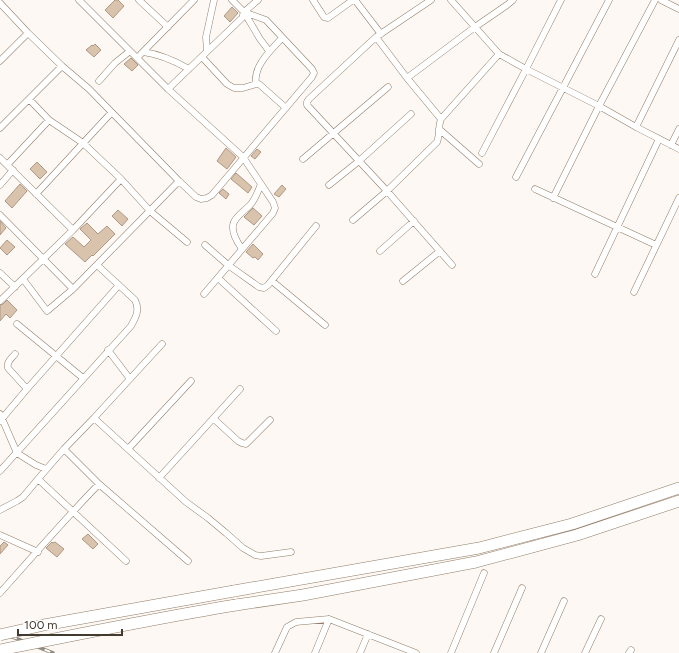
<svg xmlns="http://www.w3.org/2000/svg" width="679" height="653" font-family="Figtree,sans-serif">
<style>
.building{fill:#dac3ad;stroke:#ae9883}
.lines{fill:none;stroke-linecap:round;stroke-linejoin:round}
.minor-casing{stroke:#927c67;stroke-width:7}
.trunk-casing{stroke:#927c67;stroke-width:12}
.minor{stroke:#fff;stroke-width:6}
.trunk{stroke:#fff;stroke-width:11}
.rail-casing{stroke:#928b83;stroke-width:3.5}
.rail{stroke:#fff;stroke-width:2;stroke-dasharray:6;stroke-linecap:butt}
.trunk-bridge-casing{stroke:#927c67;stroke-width:12;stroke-linecap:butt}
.trunk-bridge{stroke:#fff;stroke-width:11}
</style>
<rect width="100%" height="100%" fill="#fdf8f3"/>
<!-- building -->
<path class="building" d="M115,0H118L124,6L113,18L105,10Z
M232,7L238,13L230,22L224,16Z
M95,44L101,50L94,57L86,50L92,45L93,46Z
M131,58L138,65L132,71L124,64Z
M226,148L236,157L227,169L217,161Z
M257,149L261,152L255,159L251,156Z
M37,162L47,172L40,179L30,169Z
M236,173L252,187L248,193L231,179Z
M20,184L27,191L12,208L5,201Z
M282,185L286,189L279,197L274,194Z
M223,189L229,194L226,199L219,193Z
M253,208L262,216L254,225L244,217Z
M118,210L128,219L122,226L112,216Z
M0,221L6,228L0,235Z
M87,223L98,234L107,226L115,234L93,256L92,255L85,262L65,244L73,237L84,247L91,240L80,229Z
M7,240L15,247L7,255L0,248Z
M253,244L263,254L258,260L255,257L253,258L246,252Z
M7,300L17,310L10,318L6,314L0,321V305L3,304Z
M88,534L98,544L93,549L82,539Z
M4,542L8,545L0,554V546Z
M52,542L53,543L55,542L64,549L57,557L46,548Z"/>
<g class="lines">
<defs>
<path id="minor" d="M79,0L168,89L243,157L273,202L275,208L273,213L204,294
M139,0L168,27
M313,0L324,17L328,18L353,0
M355,0L381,34
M431,0L376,37L309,99L307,102V105L387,191L452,265
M451,0L499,54L526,69L599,106L636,127L679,149
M661,0L679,9
M0,3L28,33L62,66L89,89L179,181L196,197L201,199L207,198L212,195L312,77L314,73L312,69L266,20L244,12
M244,12L260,39L269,51
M244,12L258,0
M376,37L407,78L441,119
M207,51L206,37L214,0
M143,52C159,54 175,61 189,69
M202,57L227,84L234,88H243L256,84H259L286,108
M137,58L194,0
M0,61L28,33
M407,78L475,27L507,5L513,0
M99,81L115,63L130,51
M256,84C253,66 271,50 282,38
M168,89L242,18L244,12L232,0
M29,99L49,120L83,143L121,179L150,211L187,242
M636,127L679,40
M0,128L62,66
M439,129L479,164
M671,145L679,129
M482,153L526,69L561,0
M0,158L73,230
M303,159L388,87
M7,165L49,120
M516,177L609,0
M0,185L13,170
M329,185L359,161L411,114
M535,189L656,245
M36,194L111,113
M553,198L599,106L655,0
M0,215L73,289
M353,220L387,191L437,142C440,135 438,127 441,119L499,54
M205,245L228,265L259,287L264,288L268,285L316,226
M242,249C237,242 230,231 234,222C237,215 246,210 251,204C256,198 258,191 261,184
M380,251L414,221
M0,273L15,287
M595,274L659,139
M218,278L276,331
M23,279L47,311L73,289L179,181
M272,281L325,325
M403,281L440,251
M634,292L679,198
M0,301L73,230L121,179
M17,324L83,378
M108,350L130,379
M27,389L119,285
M0,414L17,453L36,465L46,469
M94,418L186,502L208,518L226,533L243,548L255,555L261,556L291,552
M214,419L238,441L242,443L246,444L270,420
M0,421L27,389L8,368C6,362 12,358 15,354
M64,449L99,484L188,561
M128,449L191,381
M0,471L131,326C136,317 140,310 135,300L97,265
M159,478L240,389
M38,479L126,561
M0,510L17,501L23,497L38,479L64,449L94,418L162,344
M0,535L38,552
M0,593C33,556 65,519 99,484
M275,653L287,627L296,622L329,619L416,653
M315,653L329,619
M360,653L368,634
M451,653L484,573
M494,653L522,588
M541,653L564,601
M585,653L601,619
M629,653L631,650"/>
<path id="trunk" d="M234,591L479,548L572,524L679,488
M236,605L303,595L476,562L577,535L679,501"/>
</defs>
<!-- minor casing -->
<use href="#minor" class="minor-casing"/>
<!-- trunk casing -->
<use href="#trunk" class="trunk-casing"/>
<!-- minor -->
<use href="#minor" class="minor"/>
<!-- trunk -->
<use href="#trunk" class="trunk"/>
<defs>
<path id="rail" d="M0,632L53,653"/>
</defs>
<!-- rail casing -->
<use href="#rail" class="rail-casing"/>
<!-- rail -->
<use href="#rail" class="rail"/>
<defs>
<path id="trunk-bridge" d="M0,635L44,625L234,591
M0,650C79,634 157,618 236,605"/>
</defs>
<!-- trunk-bridge casing -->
<use href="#trunk-bridge" class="trunk-bridge-casing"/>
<!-- trunk-bridge -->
<use href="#trunk-bridge" class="trunk-bridge"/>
</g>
<!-- scale -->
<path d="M18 629v6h104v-6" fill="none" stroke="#42392f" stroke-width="2"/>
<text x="24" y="629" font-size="12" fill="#42392f" stroke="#ffffff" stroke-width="3" paint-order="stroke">100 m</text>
</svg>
